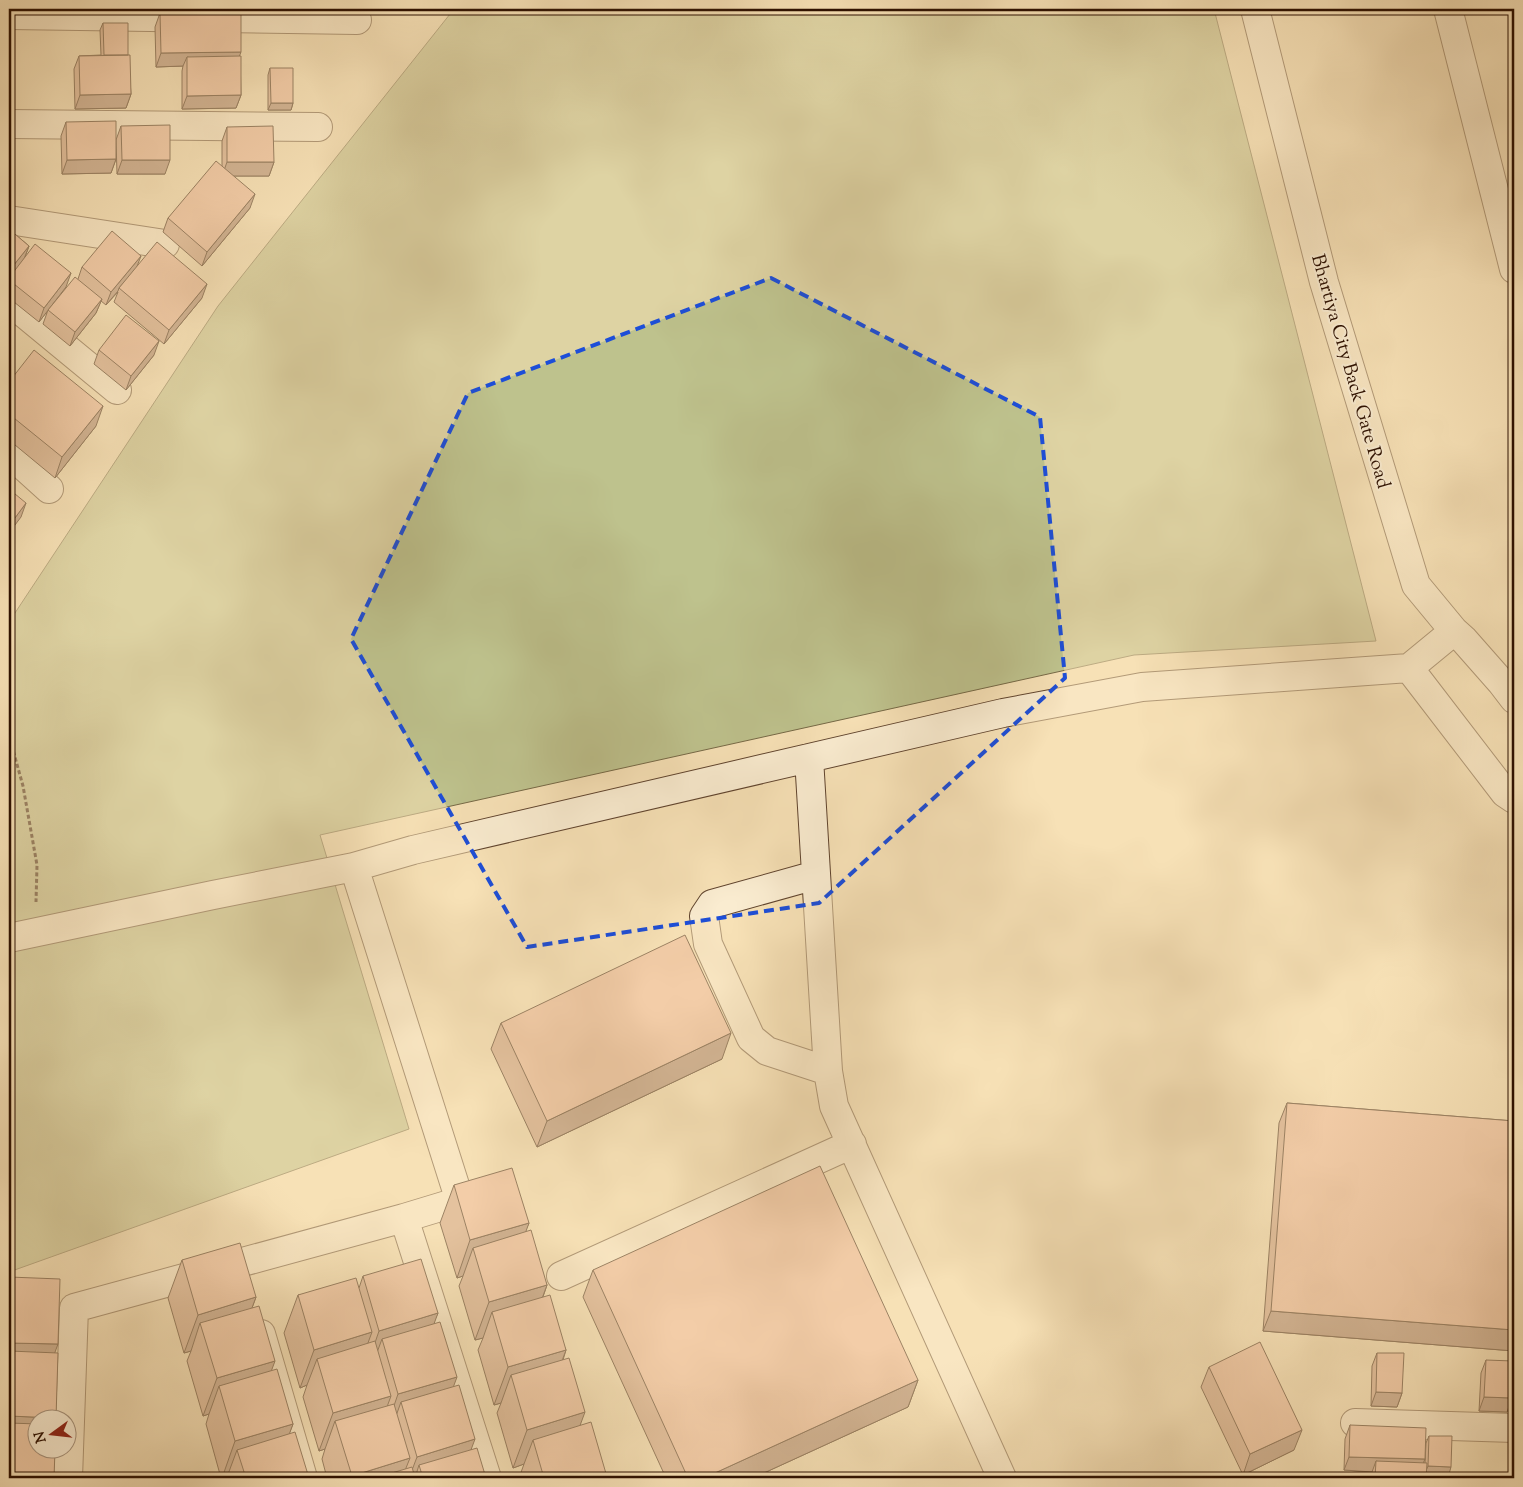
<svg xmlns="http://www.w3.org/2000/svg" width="1523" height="1487" font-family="'Sorts Mill Goudy',serif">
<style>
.green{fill:#bec28d;stroke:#766946}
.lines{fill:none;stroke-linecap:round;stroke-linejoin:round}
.minor-casing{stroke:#60442e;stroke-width:30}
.path{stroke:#2d1000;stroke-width:3;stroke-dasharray:4 2.5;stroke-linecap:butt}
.minor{stroke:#faecd0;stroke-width:28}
.wall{fill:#cd9b82;stroke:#2d1000}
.shaded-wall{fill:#a77e6a;stroke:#2d1000}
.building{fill:#eeb497;stroke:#2d1000}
.marked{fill:none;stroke:#1d4ed8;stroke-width:4;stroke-dasharray:10 6;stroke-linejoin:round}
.labels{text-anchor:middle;stroke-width:4;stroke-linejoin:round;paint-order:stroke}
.street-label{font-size:19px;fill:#2d1000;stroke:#faecd0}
</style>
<rect width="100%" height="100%" fill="#f7e1b6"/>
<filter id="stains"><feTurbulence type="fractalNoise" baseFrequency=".004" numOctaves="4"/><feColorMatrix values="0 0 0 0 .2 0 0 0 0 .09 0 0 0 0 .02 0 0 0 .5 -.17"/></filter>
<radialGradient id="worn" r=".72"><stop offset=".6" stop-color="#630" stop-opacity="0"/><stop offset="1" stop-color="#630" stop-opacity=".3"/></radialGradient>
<!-- green -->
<path class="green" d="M454,9H1214L1376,641L1134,655L320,835L409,1129L9,1272V622L218,306Z"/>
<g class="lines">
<defs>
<path id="minor" d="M1255,9L1324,282L1416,585L1454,631L1464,640L1501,682L1514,699
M1448,9L1514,269
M9,15L357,20
M9,124L318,127
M9,220L165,244
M9,301L117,390
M9,453L49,489
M1409,668L1505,793L1514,799
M1409,668L1454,631
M809,758L828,1071L834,1106L1002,1478
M354,867L460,1201L404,1218L487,1478
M816,875L712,904L704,916L708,944L751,1038L767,1051L828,1071
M9,938L213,895L354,867L413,850L1003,713L1142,687L1409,668
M561,1276L852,1144
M261,1334L303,1478
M1355,1423L1514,1428
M68,1478L74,1308L404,1218"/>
</defs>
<!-- minor casing -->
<use href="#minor" class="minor-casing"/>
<!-- path -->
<path class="path" d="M9,747L13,750L23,786L37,865L36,902"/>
<!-- minor -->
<use href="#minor" class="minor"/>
</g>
<!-- wall -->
<path class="wall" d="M160,13L240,56L241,95L236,108L182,109V71L183,66L156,67L155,27Z
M103,23L128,55L131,94L126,108L75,109L74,69L79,56L101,55L100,30Z
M270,68L293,103L291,110H268V75Z
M66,122L116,159L111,173L62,174L61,136Z
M121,126L165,174H117L116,140Z
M227,127L274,162L269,176H234L250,208L202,266L163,232L168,218L222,166V141Z
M9,229L29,246L25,257L66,287L39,322L9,298Z
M137,266L202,298L164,344L114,302L118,292L106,305L101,301L96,313L70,346L43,324L48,310L78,279L82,267Z
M99,350L154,355L126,390L94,364Z
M9,382L96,426L55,478L9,440Z
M501,1023L722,1059L537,1147L491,1049Z
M1287,1103L1514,1121V1351L1263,1331L1279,1123Z
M454,1185L529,1223L525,1232L547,1285L543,1297L566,1350L563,1360L580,1426L607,1477V1478H519L524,1464L513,1468L497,1413L501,1403L494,1405L478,1350L483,1338L475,1340L459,1286L463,1276L457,1278L440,1223Z
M182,1260L256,1297L252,1308L271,1371L293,1424L289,1434L309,1478H227V1477L221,1478L206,1424L209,1414L203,1416L187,1361L191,1351L184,1353L168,1298Z
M593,1270L918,1380L908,1407L753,1478H666L583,1297Z
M363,1276L438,1313L433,1324L471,1450L486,1478H327L322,1459L325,1449L319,1451L303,1397L307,1385L300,1388L284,1333L298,1295L359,1288Z
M1377,1353L1402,1393L1397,1407L1371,1406L1372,1366Z
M1486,1360L1513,1380L1514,1376V1415H1511L1512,1399L1507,1412L1479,1411L1481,1373Z
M1209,1367L1294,1450L1243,1475L1201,1387Z
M1350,1425L1425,1459L1423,1463H1425L1426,1443L1429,1436L1449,1474L1427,1473L1426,1478H1371L1372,1472L1344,1470L1345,1439Z"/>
<!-- shaded-wall -->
<path class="shaded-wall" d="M241,52L236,65L187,57L183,66L156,67L161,53Z
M131,94L126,108L75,109L80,95Z
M241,95L236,108L182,109L187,96Z
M271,103H293L291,110H268Z
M116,159L111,173L62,174L67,160Z
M122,160H170L165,174H117Z
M227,162H274L269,176H222Z
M255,194L250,208L202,266L207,252Z
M29,246L24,259L9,279V271Z
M141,256L136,269L119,288L118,291L106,305L111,292Z
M71,273L66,287L39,322L44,308Z
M207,284L202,298L164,344L169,330Z
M102,299L96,313L70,346L75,332Z
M159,341L154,355L126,390L131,376Z
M103,406L96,426L55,478L62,457Z
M26,503L21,517L9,533V526Z
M731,1033L722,1059L537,1147L547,1121Z
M529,1223L515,1261L473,1248L463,1276L457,1278L470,1240Z
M547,1285L533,1323L492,1312L483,1338L475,1340L489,1302Z
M256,1297L242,1335L200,1323L191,1351L184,1353L198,1315Z
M1271,1311L1514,1330V1351L1263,1331Z
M438,1313L424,1351L382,1339L372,1366L366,1369L379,1331Z
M372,1332L358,1370L317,1359L307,1385L300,1388L314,1350Z
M9,1343L58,1344L44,1382L9,1381Z
M566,1350L552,1388L511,1375L501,1403L494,1405L508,1367Z
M275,1361L261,1399L219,1386L209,1414L203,1416L217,1378Z
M457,1377L443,1415L401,1402L391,1430L385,1432L398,1394Z
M918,1380L908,1407L753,1478H704Z
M1376,1392L1402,1393L1397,1407L1371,1406Z
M391,1396L377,1434L335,1421L325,1449L319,1451L333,1413Z
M1484,1397L1512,1398L1507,1412L1479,1411Z
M1514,1408V1415H1511Z
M585,1412L571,1450L533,1440L524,1464L513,1468L527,1430Z
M9,1416L56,1418V1420H38V1450L9,1455Z
M293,1424L279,1462L237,1450L227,1477L222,1478L235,1441Z
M1302,1430L1294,1450L1243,1475L1250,1454Z
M475,1439L461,1477L419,1465L415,1478H409L417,1457Z
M1349,1457L1425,1459L1419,1473L1376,1461L1372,1472L1344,1470Z
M410,1458L402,1478H351L352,1476Z
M1428,1466L1451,1467L1449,1474L1425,1473Z"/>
<!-- building -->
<path class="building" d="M241,12V52L161,53L160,13Z
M103,23H128V55H104Z
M130,55L131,94L80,95L79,56Z
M241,56V95L187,96V57Z
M270,68H293V103H271Z
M116,121V159L67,160L66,122Z
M170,125V160H122L121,126Z
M273,126L274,162H227V127Z
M216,161L255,194L207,252L168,218Z
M9,229L29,246L9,271Z
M112,231L141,256L111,292L82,267Z
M157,242L207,284L169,330L119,288Z
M35,244L71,273L44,308L9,280V278Z
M75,277L102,299L75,332L48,310Z
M126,315L159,341L131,376L99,350Z
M34,350L103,406L62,457L9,414V382Z
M9,489L26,503L9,526Z
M685,935L731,1033L547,1121L501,1023Z
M1287,1103L1514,1121V1330L1271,1311Z
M820,1166L918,1380L704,1478H688L593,1270Z
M512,1168L529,1223L470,1240L454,1185Z
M531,1230L547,1285L489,1302L473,1248Z
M240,1243L256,1297L198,1315L182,1260Z
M421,1259L438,1313L379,1331L363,1276Z
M9,1277L60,1279L58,1344L9,1343Z
M356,1278L372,1332L314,1350L298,1295Z
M550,1295L566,1350L508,1367L492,1312Z
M259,1306L275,1361L217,1378L200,1323Z
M440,1322L457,1377L398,1394L382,1339Z
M375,1341L391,1396L333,1413L317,1359Z
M1260,1342L1302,1430L1250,1454L1209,1367Z
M9,1351L58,1353L56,1418L9,1416Z
M1377,1353H1404L1402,1393L1376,1392Z
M569,1358L585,1412L527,1430L511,1375Z
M1486,1360L1513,1361L1512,1398L1484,1397Z
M277,1369L293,1424L235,1441L219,1386Z
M459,1385L475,1439L417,1457L401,1402Z
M394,1404L410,1458L352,1476L335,1421Z
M591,1422L607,1477L603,1478H544L533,1440Z
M9,1423L38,1424V1450H55L54,1478H9Z
M1350,1425L1426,1428L1425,1459L1349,1457Z
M295,1432L309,1478H246L237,1450Z
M1429,1436H1452L1451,1467L1428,1466Z
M477,1448L486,1478H423L419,1465Z
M1376,1461L1427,1463L1426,1478H1375Z
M412,1467L415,1478H375Z
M1456,1475L1479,1476V1478H1456Z
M1506,1475H1514V1478H1506Z"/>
<!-- marked area -->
<path d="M0 0H1523V1487H0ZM771,278L1040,417L1065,678L819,903L527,947L351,639L468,393Z" fill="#f7e1b6" fill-opacity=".55" fill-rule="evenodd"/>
<path class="marked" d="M771,278L1040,417L1065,678L819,903L527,947L351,639L468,393Z"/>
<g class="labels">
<!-- street labels -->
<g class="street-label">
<text transform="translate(1352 371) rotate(74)" y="7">Bhartiya City Back Gate Road</text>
</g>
</g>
<!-- margin -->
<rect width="1523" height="1487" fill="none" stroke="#f7e1b6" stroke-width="30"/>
<rect x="10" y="10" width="1503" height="1467" fill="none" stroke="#2d1000" stroke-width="2.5"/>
<rect x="15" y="15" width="1493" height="1457" fill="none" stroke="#2d1000"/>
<!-- north arrow -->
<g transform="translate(52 1434) rotate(255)"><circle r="24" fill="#faecd0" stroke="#a8947d"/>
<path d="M0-4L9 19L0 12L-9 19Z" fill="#8f2418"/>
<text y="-8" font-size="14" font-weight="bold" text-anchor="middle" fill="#2d1000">N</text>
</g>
<rect width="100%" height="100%" filter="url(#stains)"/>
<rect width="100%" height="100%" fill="url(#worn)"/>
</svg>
